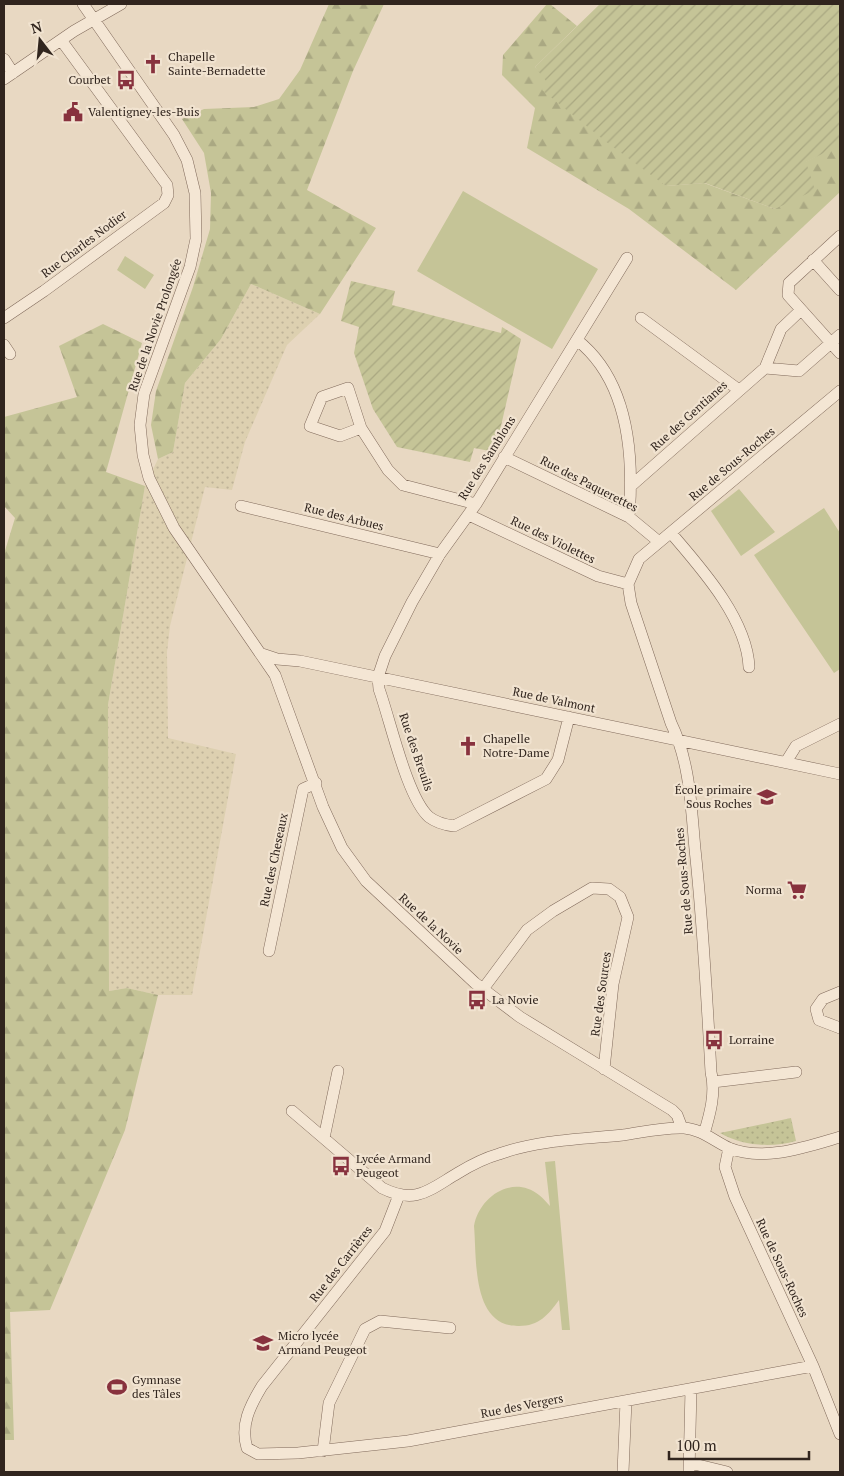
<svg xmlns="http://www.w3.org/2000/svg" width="844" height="1476" font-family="'PT Serif',serif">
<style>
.farmland{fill:url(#farmland-dots)}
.grass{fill:url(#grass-dots)}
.forest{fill:url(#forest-firs)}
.garden{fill:url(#garden-furrows)}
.pitch{fill:#c5c497}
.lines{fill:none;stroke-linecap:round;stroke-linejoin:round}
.minor-casing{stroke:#806a5b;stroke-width:12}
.minor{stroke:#f4e6d4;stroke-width:11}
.labels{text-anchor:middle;stroke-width:4.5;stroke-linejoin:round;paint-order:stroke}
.poi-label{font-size:12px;fill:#31251e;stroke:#f1e3d0;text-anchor:start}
.street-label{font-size:12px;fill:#31251e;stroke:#f1e3d0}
</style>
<defs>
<pattern id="farmland-dots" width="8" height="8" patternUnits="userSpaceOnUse" patternTransform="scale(1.25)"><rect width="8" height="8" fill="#ddd0b0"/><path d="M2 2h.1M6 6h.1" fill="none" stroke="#beb297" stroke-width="1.8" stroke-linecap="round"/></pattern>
<pattern id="grass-dots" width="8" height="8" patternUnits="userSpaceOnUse" patternTransform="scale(1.25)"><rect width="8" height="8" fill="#c5c497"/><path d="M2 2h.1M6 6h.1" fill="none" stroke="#aaa882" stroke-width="1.8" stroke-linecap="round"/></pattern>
<pattern id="forest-firs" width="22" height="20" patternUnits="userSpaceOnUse" patternTransform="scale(1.25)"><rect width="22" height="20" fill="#c5c497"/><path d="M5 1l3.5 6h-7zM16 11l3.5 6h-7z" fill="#aaa882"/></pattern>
<pattern id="garden-furrows" width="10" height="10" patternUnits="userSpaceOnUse" patternTransform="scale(1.25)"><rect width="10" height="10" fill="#c5c497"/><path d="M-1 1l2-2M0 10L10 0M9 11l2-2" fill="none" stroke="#aaa882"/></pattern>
</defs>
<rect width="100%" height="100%" fill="#e8d8c2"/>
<!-- farmland -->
<path class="farmland" d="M251,284L320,314L287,345L245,442L232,490L205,487L170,626L167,652L168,738L236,754L192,995H158L127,988L109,991L108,705L145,486L158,459L173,452L185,383L221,339Z"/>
<!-- grass -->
<path class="grass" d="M791,1118L796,1141C771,1148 743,1146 720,1133Z"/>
<!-- forest -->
<path class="forest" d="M329,4H384L353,71L307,190L376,228L320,314L251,284L221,339L185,383L173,452L158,459L151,425L156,391L193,287L210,229L211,193L204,153L182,119L204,109L254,107L279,99L300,70Z
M547,4H550L577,26L535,67L666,186L704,183L775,209L805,162L840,144V192L736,290L629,209L527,148L535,108L502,75L503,55Z
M103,324L142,343L106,472L145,486L108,705L109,991L127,988L158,995L125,1130L50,1310L10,1312L14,1440H4V554L15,518L4,506V417L77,397L59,346Z"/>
<!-- garden -->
<path class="garden" d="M600,4H840V145L806,162L815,190L775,209L705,183L666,186L605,141L542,90L546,81L535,67Z
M351,281L395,291L392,305L501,333L502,327L521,339L495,452L474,448L470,462L397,447L373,409L354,353L359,327L341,321Z"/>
<!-- pitch -->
<path class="pitch" d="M463,191L598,269L552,349L417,271Z
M125,256L154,275L145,289L117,270Z
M739,489L775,532L741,556L711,511Z
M824,508L840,533V669L834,673L754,555Z
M555,1161L570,1330H562L559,1300C548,1315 539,1326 519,1326C471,1327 477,1258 474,1226C479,1197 512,1174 539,1195C543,1198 547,1203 550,1206L545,1162Z"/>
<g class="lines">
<defs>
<path id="minor" d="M83,4L174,135L187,160L195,193L196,239L190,267L144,394L140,425L143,455L149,478L174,528L275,675L323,807L342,848L366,881L475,983L520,1017L672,1110L677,1115L682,1128
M4,59L13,73
M4,79L74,31L121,4
M840,236L789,283L788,295L840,353
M813,260L840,290
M4,318L44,291L164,203L168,195L167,185L61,40
M641,318L739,390
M577,340C629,381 634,456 629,517
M4,345L10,354
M765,368L799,371L840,335
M361,428L340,436L310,426L322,397L348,388L361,428L388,470L403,485L476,504
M504,457L629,517L658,541
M632,485L765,368L781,329L801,310
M241,506L440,554
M469,515L598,576L628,584
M671,533C701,568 747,619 749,667
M262,654L277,659L300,661L840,774
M569,717L558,760L546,779L454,826C445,825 437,823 429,817C407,798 390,719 379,689L378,677L385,656L412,602L440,554L476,504L627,258
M786,762L796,746L840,724
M269,951L303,789L316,783
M483,989L527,930L553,911L592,888L609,889L620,897L628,917L613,984L604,1069
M840,992L823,999L816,1009L819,1020L840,1028
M713,1082L796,1072
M292,1111L382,1188C416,1205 429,1190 458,1173C471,1165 485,1158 499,1154C538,1140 582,1139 623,1135C643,1132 664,1127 684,1128C701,1129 714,1141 729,1148C764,1162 806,1147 840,1137
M704,1134C710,1114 716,1093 711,1072C707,998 703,923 695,849C691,806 690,762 671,723L631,603L628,584L639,559L840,391
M324,1138L338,1071
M729,1148L725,1167L735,1197L813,1366L840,1434
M399,1195L385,1231L262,1386C250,1406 240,1425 247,1448L258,1454L298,1453L408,1441L813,1366
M323,1451L329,1403L365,1329L380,1321L450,1328
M690,1463L727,1472
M623,1472L626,1401
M689,1472L691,1389"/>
</defs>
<!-- minor casing -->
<use href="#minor" class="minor-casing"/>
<!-- minor -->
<use href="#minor" class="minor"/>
</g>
<!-- icons -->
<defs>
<symbol id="church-bare" viewBox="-9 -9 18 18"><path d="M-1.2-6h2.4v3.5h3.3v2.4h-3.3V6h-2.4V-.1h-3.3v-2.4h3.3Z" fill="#88323e" stroke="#f1e3d0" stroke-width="2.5" paint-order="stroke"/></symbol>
<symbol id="bus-bare" viewBox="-9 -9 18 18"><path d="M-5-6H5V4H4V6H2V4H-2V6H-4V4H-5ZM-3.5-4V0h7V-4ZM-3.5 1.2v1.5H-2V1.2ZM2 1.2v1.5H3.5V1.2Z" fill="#88323e" stroke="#f1e3d0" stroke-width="2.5" paint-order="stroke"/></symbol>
<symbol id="civic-bare" viewBox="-9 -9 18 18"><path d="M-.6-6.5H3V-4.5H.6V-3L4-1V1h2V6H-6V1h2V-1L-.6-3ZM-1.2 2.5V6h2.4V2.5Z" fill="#88323e" stroke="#f1e3d0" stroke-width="2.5" paint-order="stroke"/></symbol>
<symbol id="school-bare" viewBox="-9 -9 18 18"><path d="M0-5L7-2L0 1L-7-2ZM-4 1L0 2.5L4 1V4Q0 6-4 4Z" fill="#88323e" stroke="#f1e3d0" stroke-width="2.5" paint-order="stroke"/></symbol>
<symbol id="supermarket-bare" viewBox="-9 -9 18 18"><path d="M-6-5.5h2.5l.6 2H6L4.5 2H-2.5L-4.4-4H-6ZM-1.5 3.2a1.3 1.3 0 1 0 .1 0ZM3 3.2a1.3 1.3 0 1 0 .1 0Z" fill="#88323e" stroke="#f1e3d0" stroke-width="2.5" paint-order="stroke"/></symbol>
<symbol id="stadium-bare" viewBox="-9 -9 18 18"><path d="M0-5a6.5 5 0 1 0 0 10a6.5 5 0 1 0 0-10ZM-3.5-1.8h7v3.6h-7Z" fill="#88323e" stroke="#f1e3d0" stroke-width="2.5" paint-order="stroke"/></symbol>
</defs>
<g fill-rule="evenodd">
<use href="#church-bare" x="139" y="50" width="28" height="28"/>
<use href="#bus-bare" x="112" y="66" width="28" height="28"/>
<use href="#civic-bare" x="59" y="98" width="28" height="28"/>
<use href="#church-bare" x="454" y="732" width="28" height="28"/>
<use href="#school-bare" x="753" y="783" width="28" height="28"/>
<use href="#supermarket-bare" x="783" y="876" width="28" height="28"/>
<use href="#bus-bare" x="463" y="986" width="28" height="28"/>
<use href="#bus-bare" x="700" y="1026" width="28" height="28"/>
<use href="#bus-bare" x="327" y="1152" width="28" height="28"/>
<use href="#school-bare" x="249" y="1329" width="28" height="28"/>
<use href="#stadium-bare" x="103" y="1373" width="28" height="28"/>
</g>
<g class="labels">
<!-- poi labels -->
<g class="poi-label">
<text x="168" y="61">Chapelle<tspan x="168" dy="14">Sainte-Bernadette</tspan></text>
<text x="111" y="84" text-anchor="end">Courbet</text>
<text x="88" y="116">Valentigney-les-Buis</text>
<text x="483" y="743">Chapelle<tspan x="483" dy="14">Notre-Dame</tspan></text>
<text x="752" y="794" text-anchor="end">École primaire<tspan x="752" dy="14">Sous Roches</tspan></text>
<text x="782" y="894" text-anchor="end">Norma</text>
<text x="492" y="1004">La Novie</text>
<text x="729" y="1044">Lorraine</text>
<text x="356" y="1163">Lycée Armand<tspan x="356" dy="14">Peugeot</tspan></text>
<text x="278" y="1340">Micro lycée<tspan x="278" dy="14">Armand Peugeot</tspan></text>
<text x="132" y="1384">Gymnase<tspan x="132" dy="14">des Tâles</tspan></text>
</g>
<!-- street labels -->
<g class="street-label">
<text transform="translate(84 244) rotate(-37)" y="4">Rue Charles Nodier</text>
<text transform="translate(155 325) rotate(-71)" y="4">Rue de la Novie Prolongée</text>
<text transform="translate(689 416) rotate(-42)" y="4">Rue des Gentianes</text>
<text transform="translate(487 458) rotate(-58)" y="4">Rue des Samblons</text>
<text transform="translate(732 464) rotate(-40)" y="4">Rue de Sous-Roches</text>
<text transform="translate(589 484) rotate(27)" y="4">Rue des Paquerettes</text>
<text transform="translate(344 517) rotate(14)" y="4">Rue des Arbues</text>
<text transform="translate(553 540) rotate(26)" y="4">Rue des Violettes</text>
<text transform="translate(554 700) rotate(12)" y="4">Rue de Valmont</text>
<text transform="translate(416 752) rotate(71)" y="4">Rue des Breuils</text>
<text transform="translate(274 860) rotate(-78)" y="4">Rue des Cheseaux</text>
<text transform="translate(684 881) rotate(-95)" y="4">Rue de Sous-Roches</text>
<text transform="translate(431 924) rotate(43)" y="4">Rue de la Novie</text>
<text transform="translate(601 994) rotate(-82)" y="4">Rue des Sources</text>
<text transform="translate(341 1264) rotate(-52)" y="4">Rue des Carrières</text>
<text transform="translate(782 1268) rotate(65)" y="4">Rue de Sous-Roches</text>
<text transform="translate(522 1406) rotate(-11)" y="4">Rue des Vergers</text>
</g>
</g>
<!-- border -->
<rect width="844" height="1476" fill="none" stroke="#31251e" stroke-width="10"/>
<!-- north arrow -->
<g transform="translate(40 40) rotate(344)" stroke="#f1e3d0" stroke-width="4" paint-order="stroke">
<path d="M0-4L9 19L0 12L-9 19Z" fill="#31251e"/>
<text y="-8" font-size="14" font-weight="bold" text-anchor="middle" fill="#31251e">N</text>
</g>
<!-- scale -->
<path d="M669 1451v8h140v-8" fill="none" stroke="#31251e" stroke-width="2.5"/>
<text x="676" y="1451" font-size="15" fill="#31251e" stroke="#f1e3d0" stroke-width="4" paint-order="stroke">100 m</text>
</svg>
